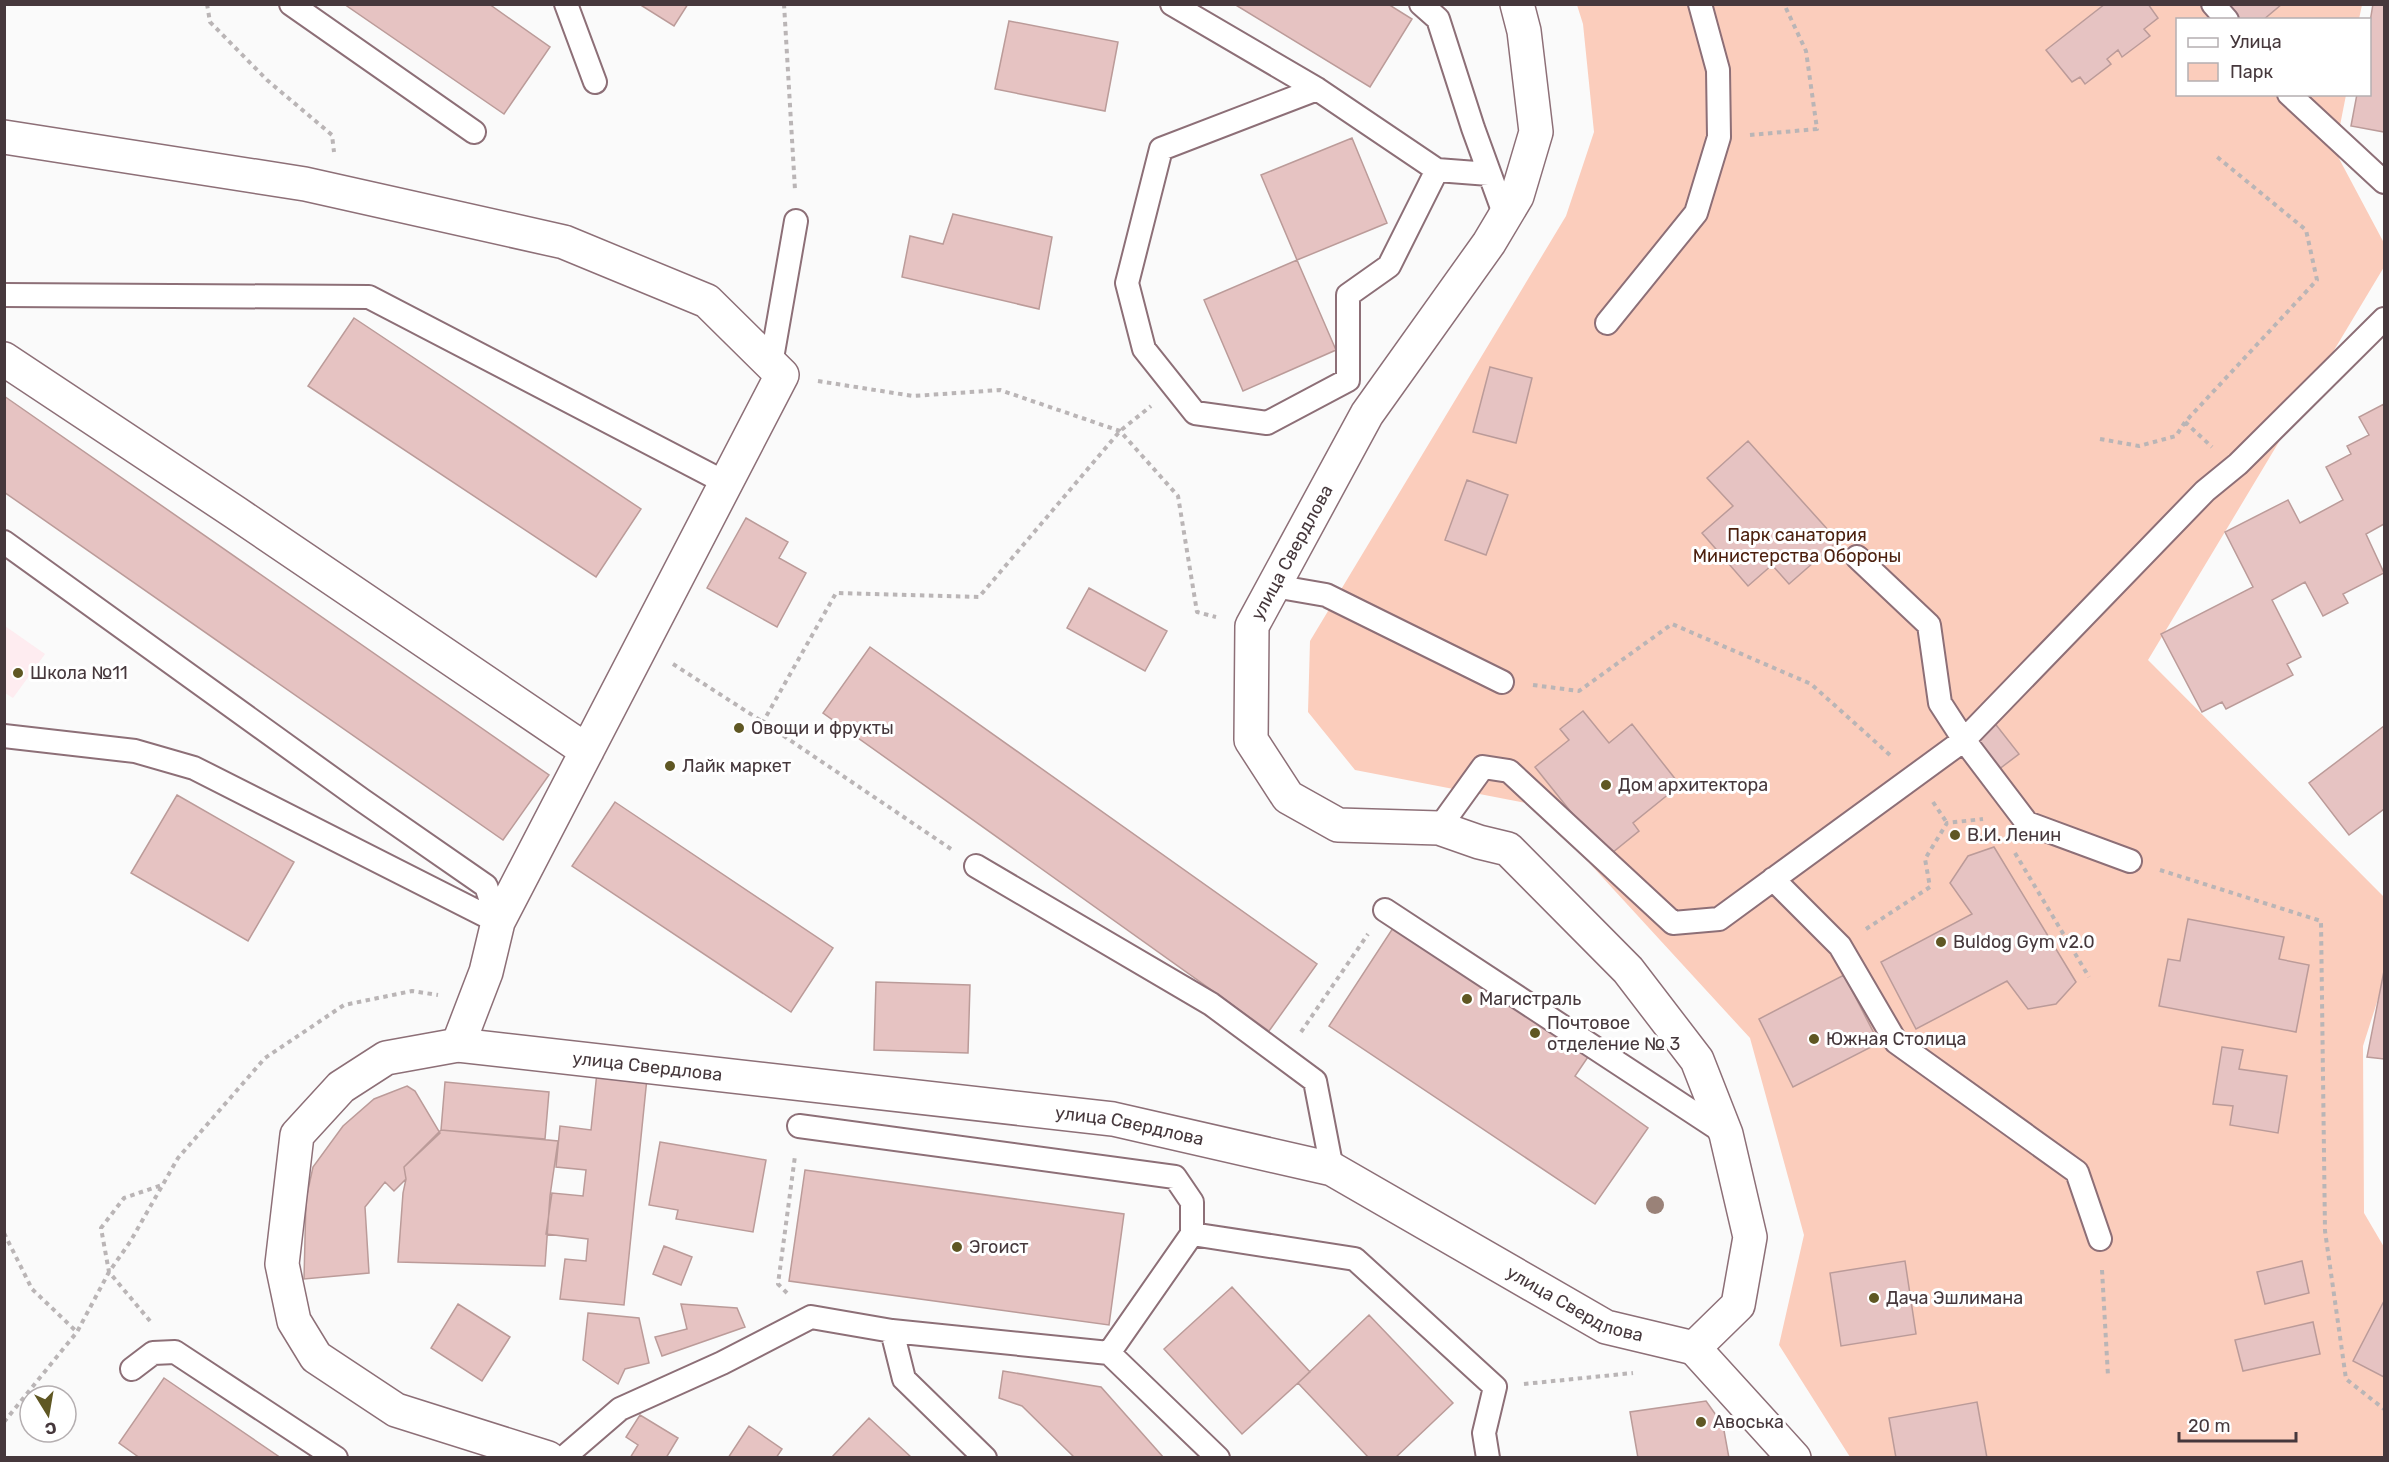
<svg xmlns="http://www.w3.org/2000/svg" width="2389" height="1462" font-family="Rubik,sans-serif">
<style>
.built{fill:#feecf0}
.green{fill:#fbcdbc}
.building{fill:#e6c3c2;stroke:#bb9b99;stroke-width:1.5}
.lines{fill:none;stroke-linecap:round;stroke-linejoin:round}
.service-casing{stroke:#8d6f77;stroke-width:26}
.minor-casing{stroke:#8d6f77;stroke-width:36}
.secondary-casing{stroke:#8d6f77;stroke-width:36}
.path{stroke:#bab5b6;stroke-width:4;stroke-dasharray:4.5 4.5;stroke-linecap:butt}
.service{stroke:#fff;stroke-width:22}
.minor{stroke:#fff;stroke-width:33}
.secondary{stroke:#fff;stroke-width:33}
.tree{fill:#9a8278}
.poi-dot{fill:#5f5723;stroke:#fff;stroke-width:2}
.labels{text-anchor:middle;stroke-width:6;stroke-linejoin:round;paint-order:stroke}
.park-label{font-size:18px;fill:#4c200e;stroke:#fff}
.street-label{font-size:18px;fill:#46383c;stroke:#fff}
.poi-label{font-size:18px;fill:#46383c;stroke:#fff;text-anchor:start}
</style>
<rect width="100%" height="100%" fill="#fafafa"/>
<!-- built -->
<path class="built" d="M5,626L45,654L13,698L5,693Z"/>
<!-- green -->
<path class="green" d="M1577,5H2362L2359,19L2178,20V94L2346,95L2335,151L2384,243V267L2148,660L2384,897V980L2363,1046L2364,1213L2384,1247V1457H1850L1779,1345L1804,1235L1750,1038L1536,805L1355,770L1308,712L1310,641L1566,216L1594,132L1583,24Z"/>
<!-- building -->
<path class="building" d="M344,4H489L550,47L504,114Z
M639,4H688L674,26Z
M1234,4H1388L1412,19L1370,87Z
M2105,4H2148L2158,18L2144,29L2150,36L2122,57L2118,50L2107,59L2111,64L2085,84L2080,77L2072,82L2046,50Z
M2227,4H2282L2263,20H2239Z
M2373,4H2384V132L2351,126L2357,94H2370V22Z
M1009,21L1118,42L1105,111L995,89Z
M1352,138L1387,223L1297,260L1261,175Z
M953,214L1052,237L1039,309L902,277L910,236L943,244Z
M1297,260L1336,350L1243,391L1204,300Z
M354,318L641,509L596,577L308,386Z
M1490,367L1532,378L1516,443L1473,432Z
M4,396L549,775L503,840L4,492Z
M2384,404V524L2366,534L2384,573L2343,594L2348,603L2323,616L2305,582L2272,600L2301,657L2287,664L2293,675L2226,709L2222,702L2202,712L2161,634L2253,587L2225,532L2288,500L2300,523L2343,500L2326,467L2351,454L2347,446L2369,435L2359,417Z
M1748,441L1838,541L1789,584L1772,565L1748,586L1702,533L1733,506L1707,478Z
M1467,480L1508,495L1486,555L1445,540Z
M746,518L788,542L779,558L806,573L777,627L707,588Z
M1089,588L1167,631L1145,671L1067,628Z
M870,647L1317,964L1269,1031L823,713Z
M1583,711L1609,743L1632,724L1680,785L1633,823L1639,831L1607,857L1535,767L1569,740L1560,729Z
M1993,721L2019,754L1998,770L1972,736Z
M2384,726V809L2349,835L2309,783Z
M177,795L294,862L248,941L131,873Z
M615,802L833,948L791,1012L572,866Z
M1994,847L2076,982L2056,1004L2028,1009L2007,981L1916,1029L1881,962L1972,914L1950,883L1968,856Z
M2188,919L2284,937L2279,959L2309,965L2296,1032L2159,1006L2168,959L2180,961Z
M1393,928L1590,1054L1575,1076L1648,1128L1595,1204L1329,1026Z
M2384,971V1059L2367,1057Z
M1844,975L1879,1043L1793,1087L1759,1019Z
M876,982L970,985L968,1053L874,1050Z
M2222,1047L2243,1050L2239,1069L2287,1076L2278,1133L2230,1125L2233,1106L2213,1104Z
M597,1072L647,1078L624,1305L560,1299L565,1259L586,1261L588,1239L546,1234L552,1193L583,1196L586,1170L556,1167L560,1126L591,1130Z
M445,1082L549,1092L545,1139L441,1130Z
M407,1086L415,1091L440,1133L404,1167L406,1179L394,1191L385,1182L365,1207L369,1273L304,1279L306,1199L313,1167L343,1126L374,1099Z
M441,1130L558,1141L550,1196L545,1266L398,1262L403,1193L406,1179L404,1167Z
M660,1142L766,1160L753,1232L676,1219L678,1210L649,1205Z
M805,1170L1124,1214L1109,1325L789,1281Z
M664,1246L692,1257L681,1285L653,1274Z
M1905,1261L1916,1334L1841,1346L1830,1273Z
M2302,1261L2309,1293L2265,1304L2257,1272Z
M1232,1287L1310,1372L1242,1434L1164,1349Z
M2384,1301V1377L2353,1361Z
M458,1304L510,1337L482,1381L431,1348Z
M681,1304L737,1308L745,1327L662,1356L655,1337L687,1329Z
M588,1313L639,1318L649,1363L625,1369L618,1384L583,1360Z
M1369,1315L1453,1403L1395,1458H1369L1298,1383Z
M2313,1322L2320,1354L2243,1371L2235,1340Z
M1003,1371L1101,1387L1164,1458H1075L1022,1406L999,1398Z
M164,1378L281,1458H140L119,1443Z
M1706,1401L1723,1425L1729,1458H1638L1630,1412Z
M1977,1402L1987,1458H1896L1889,1418Z
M640,1415L678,1438L666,1458H630L638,1445L626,1437Z
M869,1418L912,1458H831Z
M749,1426L782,1449L776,1458H728Z"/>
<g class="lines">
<defs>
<path id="service" d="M291,4L474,132
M566,4L595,82
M1172,4L1317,89L1437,170
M1421,4L1438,19L1473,128L1505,216
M2213,4L2227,20
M1317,89L1161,149L1127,283L1144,349L1195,413L1267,423L1348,380V295L1389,266L1437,170L1489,174
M2289,94L2384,182
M4,295L369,297L726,483
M1607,323L1696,213L1719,137L1718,70L1700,4
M771,364L796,221
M4,542L362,800L486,886L498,922
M1857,557L1929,625L1940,703L1964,740L2027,823L2130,861
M1274,586L1326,595L1502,682
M4,736L135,751L194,768L498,922
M1439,828L1483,767L1509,771L1673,923L1719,919L1964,740L2205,491L2238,464L2384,319
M976,866L1211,1004L1315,1081L1332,1169
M1773,879L1840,946L1896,1042L2077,1172L2100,1239
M1385,910L1726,1134
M799,1126L1175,1177L1192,1202V1234
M892,1331L904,1379L985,1458
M1109,1353L1192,1234L1355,1259L1495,1387L1484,1433L1488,1458
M132,1369L153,1353L175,1352L336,1458
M563,1458L620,1409L722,1363L811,1317L892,1331L1109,1353L1218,1458"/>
<path id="minor" d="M4,137L305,184L564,242L707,301L782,375L498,922L486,972L458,1045
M4,359L236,513L587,751
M1694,1348L1794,1458"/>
<g id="secondary">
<path id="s1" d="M548,1458L396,1410L316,1357L294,1321L282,1264L297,1135L341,1087L386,1058L458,1045L1113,1119L1332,1169L1606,1327L1694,1348L1738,1305L1750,1237L1726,1134L1697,1060L1628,970L1508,849L1479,842L1439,828L1338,825L1288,797L1251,740L1252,626L1367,414L1489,243L1517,196L1536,132L1524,31L1517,4"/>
</g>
</defs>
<!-- service casing -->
<use href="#service" class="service-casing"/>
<!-- minor casing -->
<use href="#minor" class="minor-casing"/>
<!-- secondary casing -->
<use href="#secondary" class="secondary-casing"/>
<!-- path -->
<path class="path" d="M207,4L210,22L267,80L332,135L334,152
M784,4L795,190
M1750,135L1817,129L1806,51L1784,4
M818,381L913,396L1000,390L1120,431L1178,496L1197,612L1216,617
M2185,422L2212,447
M2100,439L2139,446L2176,436L2185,422L2317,280L2306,230L2216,156
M673,664L763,722
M1533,685L1579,691L1672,624L1811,684L1890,755
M1933,802L1947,823
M951,849L763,722L836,593L979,597L1120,431L1151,406
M2015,853L2089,977
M2160,870L2321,921L2325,1231L2346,1379L2384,1409
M1866,929L1930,887L1925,859L1947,823L1983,819
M1301,1032L1368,934
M4,1233L32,1289L77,1332
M2102,1270L2108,1376
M787,1293L778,1284L795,1156
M150,1321L109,1272L101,1228L124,1198L162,1185
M1524,1384L1633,1373
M4,1422L77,1332L109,1272L130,1242L178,1158L265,1058L344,1005L412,991L438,995"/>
<!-- service -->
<use href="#service" class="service"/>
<!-- minor -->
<use href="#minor" class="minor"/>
<!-- secondary -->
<use href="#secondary" class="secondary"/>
</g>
<!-- trees -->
<circle class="tree" cx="1655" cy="1205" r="9"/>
<!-- markers -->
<g class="poi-dot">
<circle cx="18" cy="673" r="6"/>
<circle cx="739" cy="728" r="6"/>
<circle cx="670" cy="766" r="6"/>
<circle cx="1606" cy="785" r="6"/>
<circle cx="1955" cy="835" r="6"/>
<circle cx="1941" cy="942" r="6"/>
<circle cx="1467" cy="999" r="6"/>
<circle cx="1535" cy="1033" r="6"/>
<circle cx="1814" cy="1039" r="6"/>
<circle cx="957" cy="1247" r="6"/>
<circle cx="1874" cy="1298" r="6"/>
<circle cx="1701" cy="1422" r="6"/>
</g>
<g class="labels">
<!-- park labels -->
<g class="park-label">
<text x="1797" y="541">Парк санатория<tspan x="1797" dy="21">Министерства Обороны</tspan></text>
</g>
<!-- street labels -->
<g class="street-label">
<text dy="6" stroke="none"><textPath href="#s1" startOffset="3064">улица Свердлова</textPath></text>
<text dy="6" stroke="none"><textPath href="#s1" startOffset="868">улица Свердлова</textPath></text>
<text dy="6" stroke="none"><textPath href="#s1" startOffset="1354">улица Свердлова</textPath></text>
<text dy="6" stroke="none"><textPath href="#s1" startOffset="1840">улица Свердлова</textPath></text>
</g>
<!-- poi labels -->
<g class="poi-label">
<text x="30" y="679">Школа №11</text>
<text x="751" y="734">Овощи и фрукты</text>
<text x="682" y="772">Лайк маркет</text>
<text x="1618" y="791">Дом архитектора</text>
<text x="1967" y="841">В.И. Ленин</text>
<text x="1953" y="948">Buldog Gym v2.0</text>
<text x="1479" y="1005">Магистраль</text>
<text x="1547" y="1029">Почтовое<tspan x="1547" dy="21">отделение № 3</tspan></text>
<text x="1826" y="1045">Южная Столица</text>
<text x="969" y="1253">Эгоист</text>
<text x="1886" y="1304">Дача Эшлимана</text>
<text x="1713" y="1428">Авоська</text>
</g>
</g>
<!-- border -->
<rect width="2389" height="1462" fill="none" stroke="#46383c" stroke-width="12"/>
<!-- legend -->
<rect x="2176" y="18" width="195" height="78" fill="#ffffff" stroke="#b5afb1" stroke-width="1.5"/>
<rect x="2188" y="38" width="30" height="9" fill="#ffffff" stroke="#b5afb1" stroke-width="1.5"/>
<text x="2230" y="48" font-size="18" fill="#46383c">Улица</text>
<rect x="2188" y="63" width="30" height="18" fill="#fbcdbc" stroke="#b5afb1" stroke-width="1.5"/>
<text x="2230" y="78" font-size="18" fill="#46383c">Парк</text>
<!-- north arrow -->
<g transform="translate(48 1414) rotate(169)"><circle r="28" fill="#ffffff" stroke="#b5afb1" stroke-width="1.5"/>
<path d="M0-4.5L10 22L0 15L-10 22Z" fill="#5f5723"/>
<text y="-9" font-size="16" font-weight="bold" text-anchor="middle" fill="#46383c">С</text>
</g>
<!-- scale -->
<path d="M2179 1432v9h117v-9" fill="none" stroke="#46383c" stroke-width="3"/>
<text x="2188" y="1432" font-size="18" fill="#46383c" stroke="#ffffff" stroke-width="4.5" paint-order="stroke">20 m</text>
</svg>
